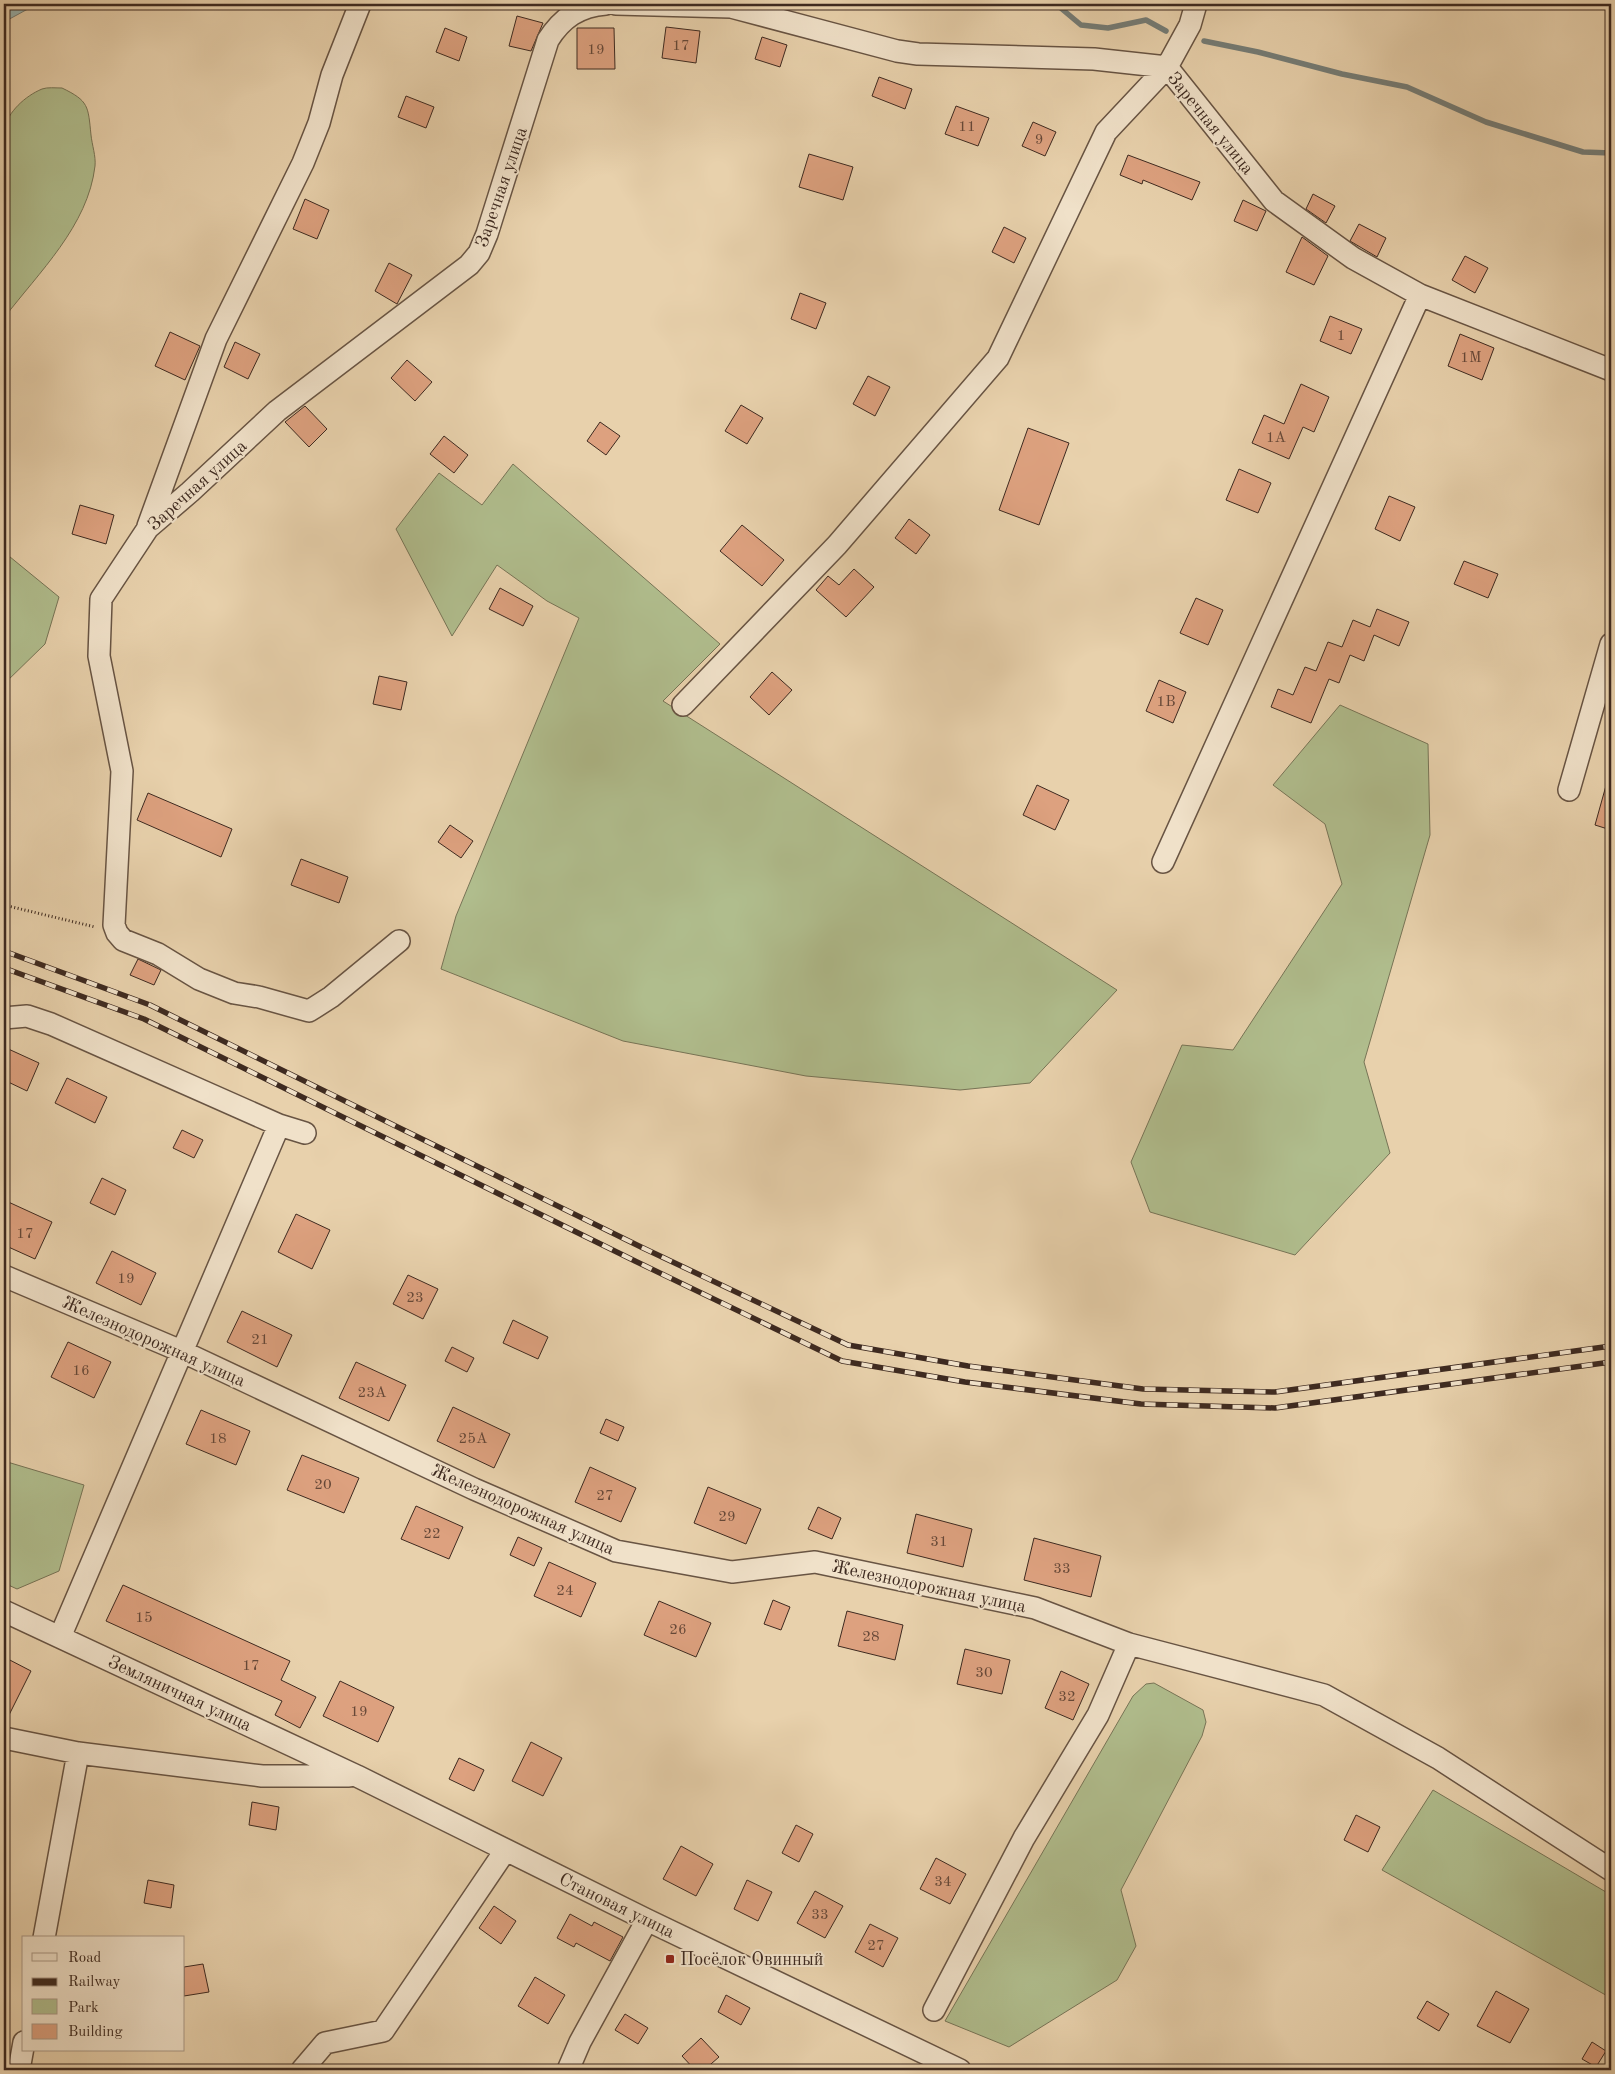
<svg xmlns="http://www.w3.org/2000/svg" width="1615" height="2074" font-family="'Old Standard TT',serif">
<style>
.green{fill:#b0bd8d;stroke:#777456}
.water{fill:#99b5b1;stroke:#757d77}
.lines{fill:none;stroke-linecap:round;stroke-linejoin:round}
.stream{stroke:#757d77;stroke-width:5.5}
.building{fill:#dda17f;stroke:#3e2a20}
.minor-casing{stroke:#685443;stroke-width:24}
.path{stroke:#3e2a20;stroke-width:3;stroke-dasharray:1 2.5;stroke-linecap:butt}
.minor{stroke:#f0e1c9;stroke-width:21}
.rail-casing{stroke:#3e2a20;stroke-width:5.5}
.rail{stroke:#f0e1c9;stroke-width:4;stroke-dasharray:11;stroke-linecap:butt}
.poi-dot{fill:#8f2418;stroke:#f0e1c9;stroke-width:2}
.labels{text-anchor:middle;stroke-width:4;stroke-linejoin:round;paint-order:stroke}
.number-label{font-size:15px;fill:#664838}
.street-label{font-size:18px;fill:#3e2a20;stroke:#f0e1c9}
.poi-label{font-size:18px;fill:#3e2a20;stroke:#f0e1c9;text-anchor:start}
</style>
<rect width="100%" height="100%" fill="#e8d1ac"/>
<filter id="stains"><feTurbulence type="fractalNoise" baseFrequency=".004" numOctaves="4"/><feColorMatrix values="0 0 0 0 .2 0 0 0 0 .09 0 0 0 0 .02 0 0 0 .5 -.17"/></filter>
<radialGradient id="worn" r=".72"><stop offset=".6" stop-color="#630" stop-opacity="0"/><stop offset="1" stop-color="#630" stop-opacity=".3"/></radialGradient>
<!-- green -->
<path class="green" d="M62,88C89,101 88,106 91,135C92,145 96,156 95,166C88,226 39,272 4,318V129C8,112 25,96 42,89C47,87 56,88 62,88Z
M513,464L720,644L663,701L1117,990L1030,1083L960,1090L806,1076L623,1041L441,969L456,916L579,618L547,601L497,565L452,636L396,529L439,473L482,505Z
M4,552L59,597L45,644L4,684Z
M1340,705L1428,744L1430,835L1364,1062L1390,1153L1295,1255L1150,1212L1131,1162L1182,1045L1233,1050L1342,884L1325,824L1273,785Z
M4,1461L84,1485L59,1571L17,1589L4,1583Z
M1154,1683L1203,1710L1206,1722L1202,1736L1121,1890L1136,1946L1117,1980L1009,2047L945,2021L1133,1696L1146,1684Z
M1433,1790L1611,1895V1998L1382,1870Z"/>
<!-- water -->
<path class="water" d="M4,4H37L4,22Z"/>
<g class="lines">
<!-- stream -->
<path class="stream" d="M1056,4L1081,25L1108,28L1146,20L1166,31
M1204,41L1258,52L1342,74L1407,87L1486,122L1583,152L1611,153"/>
</g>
<!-- building -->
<path class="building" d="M517,16L543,23L531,51L509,46Z
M666,27L700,31L696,63L662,58Z
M445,28L467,37L459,61L436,52Z
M577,28H614L615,69H577Z
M762,37L787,45L780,67L755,59Z
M879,77L912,89L905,109L872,96Z
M406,96L434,107L426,128L398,117Z
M956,106L989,118L978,146L945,134Z
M1033,122L1056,132L1045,156L1022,146Z
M809,154L853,167L843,200L799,187Z
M1128,155L1200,182L1192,200L1143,180L1142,184L1120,175Z
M1313,194L1335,206L1326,223L1306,209Z
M305,199L329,210L317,239L293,229Z
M1243,200L1266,211L1257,231L1234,221Z
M1359,224L1386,238L1377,257L1350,241Z
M1004,227L1026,238L1014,263L992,252Z
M1302,237L1328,256L1314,285L1286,272Z
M1465,256L1488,268L1475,293L1452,280Z
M389,263L412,275L397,304L375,291Z
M800,293L826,303L816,329L791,319Z
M1330,316L1362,329L1351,354L1320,341Z
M170,332L200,346L185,380L155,366Z
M1460,334L1494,348L1482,380L1448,366Z
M235,342L260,354L248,379L224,367Z
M407,360L432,382L415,401L391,378Z
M868,376L890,387L875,416L853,404Z
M1301,384L1329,397L1314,432L1303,427L1289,459L1252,443L1264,415L1284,424Z
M741,405L763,418L747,444L725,431Z
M305,406L327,429L309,447L285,422Z
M600,422L620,436L606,455L587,441Z
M1028,428L1069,443L1039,525L999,510Z
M444,436L468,455L454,473L430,454Z
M1239,469L1271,483L1258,513L1226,500Z
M1389,496L1415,507L1400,541L1375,529Z
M80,505L114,515L106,544L72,534Z
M909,519L930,535L916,554L895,538Z
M742,525L784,560L762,586L720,551Z
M1464,561L1498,574L1488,598L1454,584Z
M854,569L874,587L846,617L816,590L828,576L839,585Z
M500,588L533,606L523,626L489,609Z
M1196,598L1223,610L1208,645L1180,633Z
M1377,609L1409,622L1399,646L1374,635L1364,661L1350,655L1339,683L1329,679L1311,723L1271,707L1278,689L1293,695L1305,667L1316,671L1328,642L1342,647L1353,620L1370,627Z
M772,672L792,690L769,715L750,697Z
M379,676L407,682L401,710L373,704Z
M1159,680L1186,692L1173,723L1146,711Z
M1607,782L1611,783V830L1595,825Z
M1037,785L1069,800L1055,830L1023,815Z
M148,793L232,829L221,857L137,820Z
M450,825L473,841L461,858L438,842Z
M301,859L348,877L339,903L291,885Z
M138,959L161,970L154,985L130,975Z
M4,1047L39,1063L27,1091L4,1080Z
M67,1078L107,1097L95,1123L55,1103Z
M182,1130L203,1140L194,1158L173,1148Z
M102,1178L126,1190L115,1215L90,1203Z
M4,1200L52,1222L35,1259L4,1245Z
M296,1214L330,1230L312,1269L278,1252Z
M112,1251L156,1273L141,1305L96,1283Z
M408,1275L438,1289L423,1319L393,1304Z
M242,1311L292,1335L277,1367L227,1342Z
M513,1320L548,1337L538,1359L503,1343Z
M68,1342L111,1362L94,1398L51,1377Z
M452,1347L474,1358L467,1372L445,1361Z
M356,1362L406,1385L389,1421L339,1398Z
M453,1407L510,1434L494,1468L437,1441Z
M201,1410L250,1431L236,1465L186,1444Z
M606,1419L624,1427L618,1441L600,1433Z
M302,1455L359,1478L344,1513L287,1490Z
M590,1467L636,1488L621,1522L575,1502Z
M708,1487L761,1509L746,1544L694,1523Z
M416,1506L463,1527L449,1559L401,1539Z
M818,1507L841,1518L832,1539L808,1529Z
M916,1514L972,1529L963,1567L907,1553Z
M518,1537L542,1548L534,1566L510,1555Z
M1034,1538L1101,1556L1091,1597L1024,1580Z
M549,1562L596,1583L581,1617L534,1596Z
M123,1585L290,1661L281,1680L316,1697L300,1728L275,1715L282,1701L106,1621Z
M773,1600L790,1607L781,1630L764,1624Z
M659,1601L711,1623L696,1657L644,1635Z
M847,1611L903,1625L895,1660L838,1646Z
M965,1649L1010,1660L1002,1694L957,1684Z
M4,1657L31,1671L4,1725Z
M1061,1671L1089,1684L1073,1720L1045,1708Z
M340,1681L394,1707L378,1742L323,1716Z
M531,1742L562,1758L543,1796L512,1781Z
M459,1758L484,1770L474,1791L449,1779Z
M252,1802L279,1807L276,1830L249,1825Z
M1356,1815L1380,1827L1368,1852L1344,1840Z
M796,1825L813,1834L799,1862L782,1853Z
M681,1846L713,1864L696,1896L663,1879Z
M936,1858L966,1874L950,1904L920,1889Z
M148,1880L174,1885L171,1908L144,1903Z
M747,1880L772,1892L758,1921L734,1909Z
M815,1891L843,1906L825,1938L797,1923Z
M494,1906L516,1921L501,1944L479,1928Z
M570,1914L592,1926L594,1922L623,1937L610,1961L576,1943L574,1947L557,1938Z
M870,1924L898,1938L883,1967L855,1952Z
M203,1964L209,1992L184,1996V1967Z
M535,1977L565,1995L548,2024L518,2006Z
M1496,1991L1529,2009L1510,2043L1477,2026Z
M726,1995L750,2008L741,2025L718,2012Z
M1427,2001L1449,2014L1439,2031L1417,2018Z
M625,2014L648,2028L638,2044L615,2030Z
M701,2038L719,2057L704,2070H695L682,2056Z
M1592,2042L1606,2051L1596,2067L1582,2059Z"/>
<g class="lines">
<defs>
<path id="minor" d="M616,4L731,7L897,51L918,54L1094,59L1167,67L1274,201L1353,258L1420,295L1611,370
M148,526L216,339L303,163L319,123L332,75L360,4
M683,705L837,545L998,358L1106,132L1167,67L1190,25L1196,4
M1569,790L1611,644
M1163,862L1420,295
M399,941L331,997L309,1011L259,997L234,993L199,979L158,954L123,940L117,933L114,925L122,771L99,656L101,599L148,528L190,492L277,411L469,265L479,253L487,234L548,40C562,18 579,6 606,4
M4,1018L27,1016L51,1024L279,1125
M4,1276L181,1351L474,1489L616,1551L732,1572L815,1562L1035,1608L1129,1644L1324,1695L1438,1758L1611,1870
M4,1611L357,1776L647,1920L960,2070
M60,1637L279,1125L305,1133
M4,1738L78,1753L262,1776H349
M44,1938L78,1753
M934,2010L1024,1838L1098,1715L1129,1644
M19,2070L24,2042
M302,2070L325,2043L383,2031L505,1851
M568,2070L580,2042L647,1920"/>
</defs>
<!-- minor casing -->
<use href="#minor" class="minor-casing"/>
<!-- path -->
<path class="path" d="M4,905L95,927"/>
<!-- minor -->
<use href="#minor" class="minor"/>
<defs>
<path id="rail" d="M4,951L150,1005L641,1247L848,1345L968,1366L1143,1389L1275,1392L1611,1346
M4,968L144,1019L635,1261L842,1361L965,1382L1141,1404L1275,1408L1611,1362"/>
</defs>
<!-- rail casing -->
<use href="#rail" class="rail-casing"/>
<!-- rail -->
<use href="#rail" class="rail"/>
</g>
<!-- markers -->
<rect class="poi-dot" x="665" y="1954" width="10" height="10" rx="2.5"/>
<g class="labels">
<!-- number labels -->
<g class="number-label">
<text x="681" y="50">17</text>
<text x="596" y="54">19</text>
<text x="967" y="131">11</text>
<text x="1039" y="144">9</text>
<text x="1341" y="340">1</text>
<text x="1471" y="362">1М</text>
<text x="1276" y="442">1А</text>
<text x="1166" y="706">1В</text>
<text x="25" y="1238">17</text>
<text x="126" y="1283">19</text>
<text x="415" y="1302">23</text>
<text x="260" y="1344">21</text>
<text x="81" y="1375">16</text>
<text x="372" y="1397">23А</text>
<text x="218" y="1443">18</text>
<text x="473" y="1443">25А</text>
<text x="323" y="1489">20</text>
<text x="605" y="1500">27</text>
<text x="727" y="1521">29</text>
<text x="432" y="1538">22</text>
<text x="939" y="1546">31</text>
<text x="1062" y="1573">33</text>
<text x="565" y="1595">24</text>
<text x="144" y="1622">15</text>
<text x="678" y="1634">26</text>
<text x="871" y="1641">28</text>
<text x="251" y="1670">17</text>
<text x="984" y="1677">30</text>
<text x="1067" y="1701">32</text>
<text x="359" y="1716">19</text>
<text x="943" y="1886">34</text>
<text x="820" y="1919">33</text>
<text x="876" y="1950">27</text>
</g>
<!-- street labels -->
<g class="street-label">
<text transform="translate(1211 123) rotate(51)" y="6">Заречная улица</text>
<text transform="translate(501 187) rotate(-71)" y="6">Заречная улица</text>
<text transform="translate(197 485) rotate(-42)" y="6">Заречная улица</text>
<text transform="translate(154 1341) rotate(24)" y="6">Железнодорожная улица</text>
<text transform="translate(523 1509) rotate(24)" y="6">Железнодорожная улица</text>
<text transform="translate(929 1586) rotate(12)" y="6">Железнодорожная улица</text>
<text transform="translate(180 1693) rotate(25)" y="6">Земляничная улица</text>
<text transform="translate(617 1905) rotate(26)" y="6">Становая улица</text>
</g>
<!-- poi labels -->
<g class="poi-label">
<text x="680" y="1965">Посёлок Овинный</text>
</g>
</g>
<!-- margin -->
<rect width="1615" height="2074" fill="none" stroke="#e8d1ac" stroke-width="20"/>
<rect x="5" y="5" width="1605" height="2064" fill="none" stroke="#3e2a20" stroke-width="2.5"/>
<rect x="10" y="10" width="1595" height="2054" fill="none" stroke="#3e2a20"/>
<!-- legend -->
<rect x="22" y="1936" width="162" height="115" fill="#f0e1c9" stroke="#a99885"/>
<rect x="32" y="1953" width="25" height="8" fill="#f0e1c9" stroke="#a99885"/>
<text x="68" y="1962" font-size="15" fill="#3e2a20">Road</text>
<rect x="32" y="1978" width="25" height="8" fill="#3e2a20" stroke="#a99885"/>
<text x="68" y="1986" font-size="15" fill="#3e2a20">Railway</text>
<rect x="32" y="1999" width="25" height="15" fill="#b0bd8d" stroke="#a99885"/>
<text x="68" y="2012" font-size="15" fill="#3e2a20">Park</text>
<rect x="32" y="2024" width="25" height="15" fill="#dda17f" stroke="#a99885"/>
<text x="68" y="2036" font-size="15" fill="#3e2a20">Building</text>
<rect width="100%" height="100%" filter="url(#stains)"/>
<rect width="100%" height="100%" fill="url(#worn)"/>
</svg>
